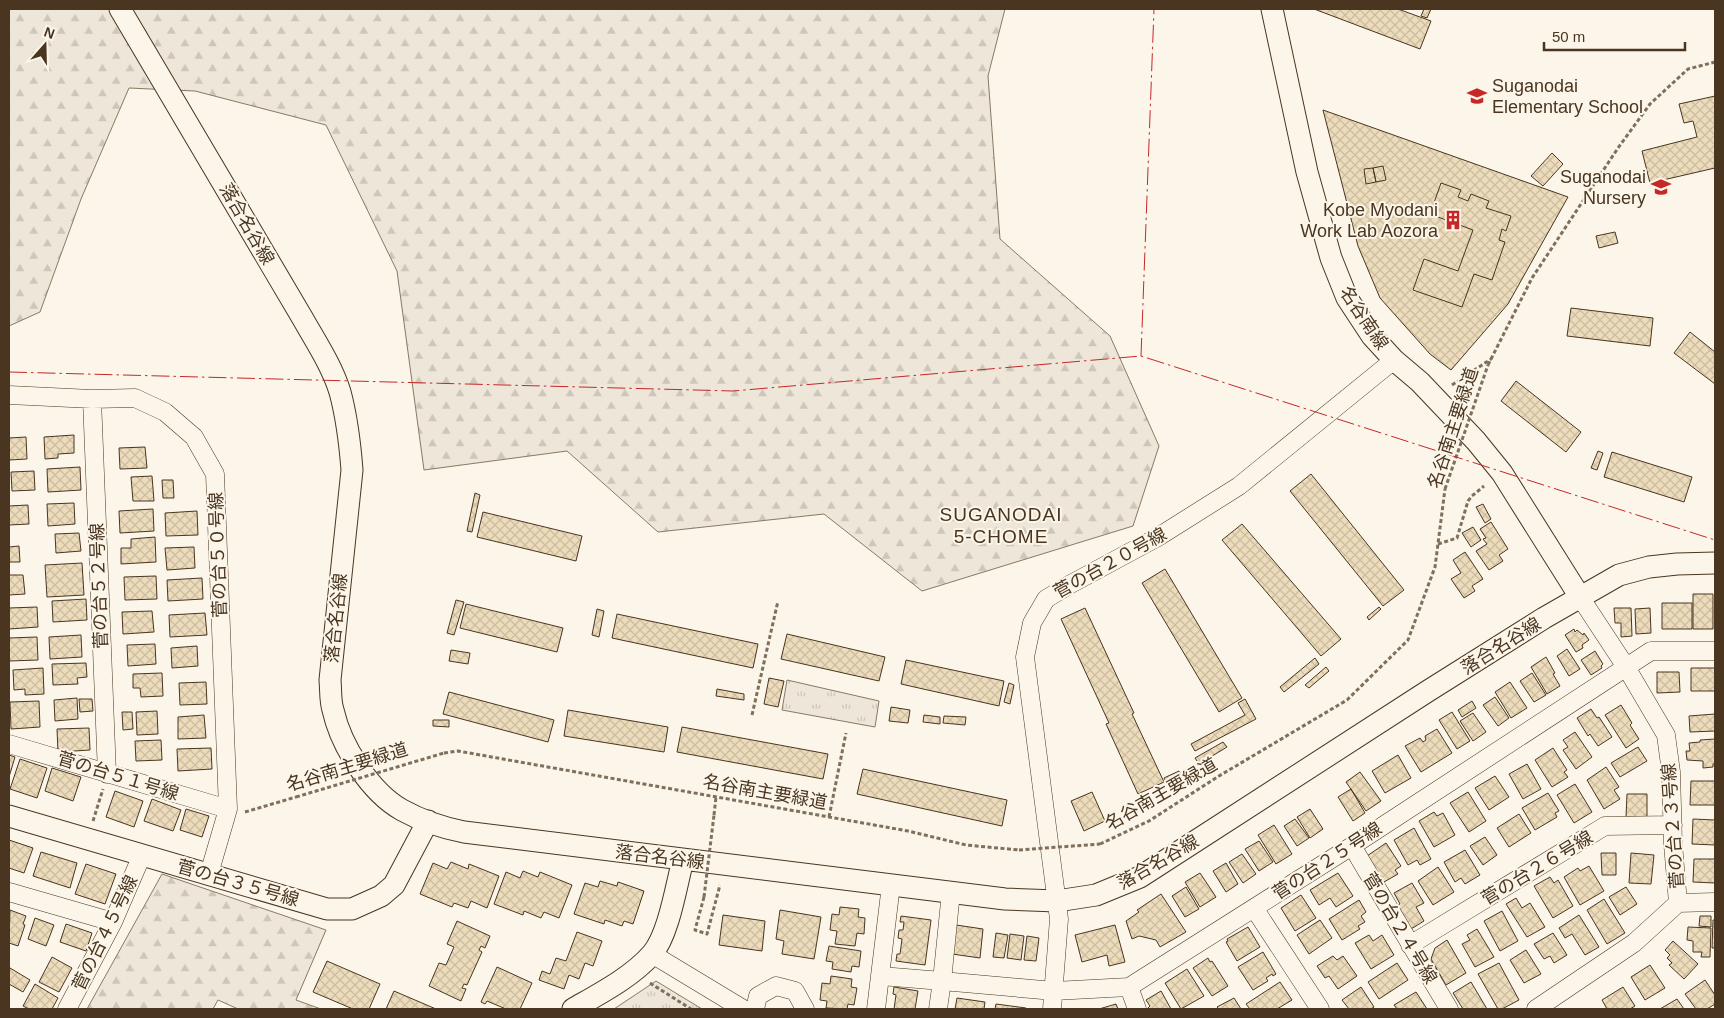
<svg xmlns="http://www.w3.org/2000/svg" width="1724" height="1018" font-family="Helvetica,'Noto Sans JP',sans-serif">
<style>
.forest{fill:url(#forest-firs);stroke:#887966}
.park{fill:url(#park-tufts);stroke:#887966}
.building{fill:url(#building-cross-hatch);stroke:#4a3520}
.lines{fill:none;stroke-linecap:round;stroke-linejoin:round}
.minor-casing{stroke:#4a3520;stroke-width:19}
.tertiary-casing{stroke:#4a3520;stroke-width:23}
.path{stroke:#7f6f5c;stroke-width:3;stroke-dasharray:4 2.5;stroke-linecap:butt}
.minor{stroke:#fbf6e9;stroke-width:18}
.tertiary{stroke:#fbf6e9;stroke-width:21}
.path-bridge{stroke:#7f6f5c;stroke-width:3;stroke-dasharray:4 2.5;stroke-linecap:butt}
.power{stroke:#c62828;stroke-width:1;stroke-dasharray:18 4 2.5 4;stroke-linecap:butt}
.labels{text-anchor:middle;stroke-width:4;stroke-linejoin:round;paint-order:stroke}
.poi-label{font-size:18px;fill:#4a3520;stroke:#fbf6e9;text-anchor:end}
.street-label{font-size:18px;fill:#4a3520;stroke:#fbf6e9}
.neighbourhood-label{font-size:19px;letter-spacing:1px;fill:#4a3520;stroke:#fbf6e9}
</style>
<defs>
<pattern id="forest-firs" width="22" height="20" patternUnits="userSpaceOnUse" patternTransform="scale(1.25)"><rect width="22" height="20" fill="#ede6d9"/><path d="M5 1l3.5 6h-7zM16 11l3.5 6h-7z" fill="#cdc6ba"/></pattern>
<pattern id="park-tufts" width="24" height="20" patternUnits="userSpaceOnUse" patternTransform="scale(1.25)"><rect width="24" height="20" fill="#ede6d9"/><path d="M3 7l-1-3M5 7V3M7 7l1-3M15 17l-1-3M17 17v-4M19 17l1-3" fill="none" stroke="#cdc6ba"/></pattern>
<pattern id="building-cross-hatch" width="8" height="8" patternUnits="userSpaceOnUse" patternTransform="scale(1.25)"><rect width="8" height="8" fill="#ecdcbc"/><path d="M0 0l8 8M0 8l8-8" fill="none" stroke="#ccbda1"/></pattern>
</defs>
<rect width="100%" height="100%" fill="#fbf6e9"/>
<!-- forest -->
<path class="forest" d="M9,9H1005L988,76L1000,239L1110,336L1159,446L1133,526L922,591L824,514L658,532L567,451L424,470L397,271L326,125L195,91L129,88L81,199L40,312L9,326Z
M162,874L326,930L296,1000L321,1009H238L218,1000L213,1009H87Z"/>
<!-- park -->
<path class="park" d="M787,680L879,701L875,727L782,710Z
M656,981L702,1009H614Z"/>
<!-- building -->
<path class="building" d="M1314,9H1398L1431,21L1420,49Z
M1424,9H1431L1427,18L1421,16Z
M1715,96V168L1650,183L1642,151L1697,137L1693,121L1684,123L1679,104Z
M1323,110L1568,197L1508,304L1451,370L1430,354L1380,298L1358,246Z
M1552,153L1563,164L1543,186L1531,176Z
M1383,166L1386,180L1376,182L1373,168Z
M1373,168L1376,182L1366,184L1364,169Z
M1441,183L1461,190L1458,197L1468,201L1471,194L1489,201L1486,208L1511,216L1506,231L1502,229L1499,240L1505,242L1492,280L1474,274L1462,307L1413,290L1424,259L1458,271L1473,230L1430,214Z
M1615,232L1618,243L1599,248L1596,236Z
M1571,308L1653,318L1650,346L1567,336Z
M1690,332L1715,352V384L1674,353Z
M1516,381L1581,432L1566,452L1501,401Z
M74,435V453L58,454V458L45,459L44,437Z
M26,437L27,459L9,460V438Z
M145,447L147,468L120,469L119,448Z
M1598,451L1603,453L1597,470L1591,468Z
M1612,452L1692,477L1684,502L1604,477Z
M80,467L81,490L48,492L47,469Z
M34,471L35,490L12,491L11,472Z
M1311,474L1404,590L1383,606L1290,491Z
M152,476L154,501H133L131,477Z
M162,480H173L174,498H163Z
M475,493L480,495L472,532L467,531Z
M74,503L75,524L48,526L47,504Z
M1483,504L1491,519L1485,523L1476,507Z
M28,505L29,524L9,525V506Z
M153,509L154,531L120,533L119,511Z
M197,511L198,535L166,536L165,513Z
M483,512L582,536L576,561L477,537Z
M1491,522L1508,549L1499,555L1503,561L1489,570L1476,551L1487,544L1483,539L1486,538L1480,529Z
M1242,524L1341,639L1321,656L1222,540Z
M1473,527L1481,540L1471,547L1462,533Z
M79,533L81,551L56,553L55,534Z
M155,537L156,562L121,564V548H131V539Z
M19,546L20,562H9V547Z
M194,547L195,568L167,570L165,548Z
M1465,552L1483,579L1472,586L1475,591L1464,598L1451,579L1461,573L1453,560Z
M82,563L84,595L47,597L45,565Z
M1165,569L1242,698L1219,712L1142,583Z
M9,575H23L25,594L9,595Z
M156,576L157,599L125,600L124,577Z
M202,578L203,599L168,601L167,580Z
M1693,594H1713V629H1693Z
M86,599L87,620L53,622L52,601Z
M456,600L464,602L454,635L447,633Z
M1662,603H1692V629H1662Z
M466,604L563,628L557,652L460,628Z
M37,607L38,627L9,629V608Z
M1379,607L1381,609L1369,620L1367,617Z
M1085,608L1134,713L1132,714L1164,782L1138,794L1106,724L1109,723L1061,619Z
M1614,608H1631L1632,636L1621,637V623H1615Z
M1650,608L1651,633L1636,634L1635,609Z
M597,609L604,611L599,637L592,635Z
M152,611L154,632L123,634L122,612Z
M205,613L207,635L170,637L169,615Z
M617,614L758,644L753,668L612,638Z
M1574,629L1575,632L1577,630L1583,635L1584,633L1589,640L1582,645L1583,648L1576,652L1565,635Z
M787,634L885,657L879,681L781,659Z
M81,635L82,657L50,659L49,637Z
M37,637L38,660L9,661V638Z
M155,644L156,664L128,666L127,645Z
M197,646L198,666L172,668L171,648Z
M1567,649L1580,669L1569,676L1557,656Z
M451,650L470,653L468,664L449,661Z
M1595,651L1603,664L1601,666L1602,668L1591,675L1581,660Z
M1546,657L1555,673L1553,674L1560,686L1547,694L1531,667Z
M1315,658L1319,664L1284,692L1280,687Z
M906,660L1004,681L999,706L901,684Z
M86,663L87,677L77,678L78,684L53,685L52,664Z
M1326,667L1329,671L1309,688L1305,685Z
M43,668L44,694L25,695V689L14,690L13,670Z
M1691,668H1715V691H1691Z
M1657,672H1679L1680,692L1657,693Z
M162,673L163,696L141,697L140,688H133V674Z
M1532,673L1546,695L1534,702L1520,681Z
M769,678L784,681L778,707L764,704Z
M206,682L207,704L180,705L179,683Z
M1510,682L1527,708L1511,718L1495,692Z
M1009,683L1014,685L1010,704L1004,702Z
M717,689L744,694V700L716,696Z
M449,692L554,720L548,742L443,714Z
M1495,697L1509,718L1498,726L1483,705Z
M77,698L78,719L55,721L54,700Z
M79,699H92L93,711L80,712Z
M1245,699L1256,719L1195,751L1191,744L1245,715L1238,703Z
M39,701L40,727L11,729L10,702Z
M1472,701L1476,708L1462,717L1458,710Z
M1621,705L1632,723L1630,725L1639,739L1626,748L1605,715Z
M891,707L910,710L908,723L889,721Z
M1591,709L1597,718L1599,717L1612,737L1598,746L1590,734L1588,736L1577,718Z
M568,710L668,727L664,752L564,736Z
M157,711L158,734L137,735L136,712Z
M122,712H132L133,729L123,730Z
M1452,712L1470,741L1457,749L1439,720Z
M1473,713L1486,732L1473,741L1460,721Z
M1715,714V731L1690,732L1689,716Z
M204,715L206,738L178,739V717Z
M924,715L940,717V724L923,722Z
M944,716L966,717L965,725L943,723Z
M433,720H449V727L433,726Z
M682,727L828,754L823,779L677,752Z
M89,728L90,750L58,752L57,729Z
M1437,729L1452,753L1421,772L1405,746L1420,738L1423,742L1426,740L1425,736Z
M1575,732L1592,757L1576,769L1563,750L1568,747L1563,740Z
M1715,739V764H1713V767L1703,768V761L1687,760L1686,751H1690L1689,743L1700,742V740Z
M161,740L162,760L136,761L135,741Z
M1223,742L1227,747L1199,764L1195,758Z
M1638,747L1647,761L1620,777L1611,763Z
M211,748L212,769L178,771L177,749Z
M1553,748L1567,770L1564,772L1568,777L1552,787L1535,760Z
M9,755L15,757L9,777Z
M1398,755L1411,778L1385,793L1372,771Z
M20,759L47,768L37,798L10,789Z
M1527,764L1541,789L1523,799L1509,774Z
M1606,767L1619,787L1614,790L1620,799L1604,809L1587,780Z
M52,768L81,777L73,801L45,791Z
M863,769L1007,800L1002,826L857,794Z
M1179,771L1182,776L1167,784L1164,778Z
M1360,772L1381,801L1366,811L1346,782Z
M1495,776L1509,797L1489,810L1475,788Z
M1691,781H1715V805H1690Z
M1575,784L1592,812L1574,823L1557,795Z
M1351,789L1365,813L1353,821L1338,797Z
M115,791L143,801L134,827L106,817Z
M1092,792L1105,821L1084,831L1071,801Z
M1468,792L1486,821L1469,832L1450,803Z
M1548,793L1559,811L1555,813L1557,817L1535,830L1522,808Z
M1627,794H1647V817H1626Z
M152,799L181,810L173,831L144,821Z
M186,809L209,816L202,837L180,830Z
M1310,809L1323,829L1310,838L1297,817Z
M1434,812L1437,816L1443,813L1455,835L1434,847L1419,821Z
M1519,814L1531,833L1509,847L1497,828Z
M1295,819L1309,838L1297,846L1284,826Z
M1693,819L1715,820V845L1692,844Z
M1274,825L1292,854L1276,864L1258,835Z
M1414,828L1431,859L1420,865L1417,860L1408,865L1394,840Z
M1485,837L1497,855L1483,865L1470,846Z
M9,840L33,848L24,873L9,868Z
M1259,841L1273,862L1259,871L1245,849Z
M1386,843L1401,866L1395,870L1398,874L1384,882L1367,856Z
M1465,850L1480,875L1465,884L1461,878L1455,882L1444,862Z
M41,852L77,863L70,888L33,876Z
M1601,853H1616V875H1602Z
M1631,853L1654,855L1651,884L1629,883Z
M1242,854L1256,874L1243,883L1229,862Z
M1694,859H1715V883L1693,882Z
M451,862L468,869L469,864L499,876L487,908L471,901L468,908L454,903L452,907L420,894L433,863L447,869Z
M1226,863L1238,884L1226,892L1213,871Z
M86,864L116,874L105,904L75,894Z
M1589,866L1604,891L1580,905L1564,877L1578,868L1580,871Z
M1438,867L1454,892L1433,905L1418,881Z
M523,871L538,877L540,872L572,885L559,918L544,912L541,918L524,911L523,915L494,904L506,872L520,878Z
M1200,873L1216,897L1200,907L1185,882Z
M1338,873L1353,896L1336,907L1330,898L1319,905L1310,890Z
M1550,877L1554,883L1558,880L1573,906L1553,918L1534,886Z
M600,881L617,886L618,882L644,891L633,924L624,921L622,926L605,920L604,924L574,914L585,883L598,887Z
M1412,883L1424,903L1416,907L1424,921L1411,929L1397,905L1400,904L1394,893Z
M1186,887L1199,909L1185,917L1172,896Z
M1626,887L1637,904L1620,915L1609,897Z
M1161,894L1186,932L1160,947L1156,940L1139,936L1132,939L1126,921L1139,912L1137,910Z
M1301,895L1316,918L1295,931L1281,908Z
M1516,898L1522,908L1530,903L1545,927L1527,937L1506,904Z
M1604,899L1625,933L1607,944L1587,910Z
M1359,900L1366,912L1361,916L1365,922L1358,926L1360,929L1342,940L1329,919Z
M840,907L859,909L858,917L865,918L864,934L857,933L855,946L835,944L837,931L830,930L832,914L839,915Z
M10,910L26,916L23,924L25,925L18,946L9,943Z
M780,910L821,917L814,959L782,954L784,941L776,939Z
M1502,911L1518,941L1500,951L1484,921Z
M723,915L765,921L762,951L719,945Z
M1579,915L1599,947L1585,955L1572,934L1565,938L1559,928Z
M901,916L931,920L925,965L896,961L897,954H900L902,939L898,938L899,930H903L904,922H900Z
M1700,916H1711V927L1699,926Z
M35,918L54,925L46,946L28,939Z
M1320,920L1332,938L1309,954L1297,935Z
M1713,920H1715V948H1712Z
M457,921L490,936L485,948L481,946L479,950L482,952L467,985L464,984L462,988L466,989L461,1001L429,986L439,963L446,965L454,947L447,944Z
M66,924L92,933L86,951L60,942Z
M956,925L983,929L980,958L952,954Z
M1115,925L1125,962L1109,966L1107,955L1082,962L1075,935Z
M1248,927L1260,947L1237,961L1226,942L1228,941L1227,939Z
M1688,927L1711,928L1710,957H1701L1702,952H1693V941L1687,940Z
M1477,929L1494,957L1475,967L1462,944L1470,940L1467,935Z
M577,932L602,941L593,966L585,963L579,979L569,975L564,989L539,980L542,971L550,974L556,958L566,961Z
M996,933L1008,935L1004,958L993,957Z
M1553,933L1567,955L1554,963L1550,956L1544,959L1534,944Z
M1010,934L1024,936L1021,960L1007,958Z
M1369,935L1373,941L1382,935L1394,955L1371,969L1355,943Z
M1027,936L1039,938L1036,961L1024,960Z
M1447,940L1466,973L1446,985L1431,959L1435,948Z
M1673,941L1698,964L1684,979L1669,965L1672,963L1667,958L1670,955L1665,950Z
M829,946L861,951L859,967L852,966L851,972L832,969L833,962L826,961Z
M1526,950L1541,974L1524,983L1510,960Z
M1263,952L1276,974L1273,976L1272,974L1266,978L1268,981L1253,990L1238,967Z
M1333,956L1337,960L1343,956L1357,976L1338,989L1329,976L1325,978L1317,966Z
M52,957L72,968L59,992L39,982Z
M1208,958L1210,962L1212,961L1228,986L1212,996L1193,968Z
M327,961L380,984L369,1009H353L313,992Z
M1397,963L1408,980L1379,999L1368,982Z
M1499,963L1519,1000L1502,1009H1498L1478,974Z
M1650,965L1665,988L1645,1000L1631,977Z
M497,967L532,983L520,1009H506L487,1001L485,1004L481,1002Z
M10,968L30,980L23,992L9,984V971Z
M1187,969L1204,996L1181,1009L1165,983Z
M831,976L852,979L851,987L857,988L854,1005L848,1004L847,1009L826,1008L827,1001L820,1000L822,983L830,984Z
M1705,980L1715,995V1004L1707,1009H1696L1685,994Z
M1280,982L1292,1000L1277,1009H1250L1246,1004Z
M1471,982L1487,1009H1463L1453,993Z
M35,984L58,998L52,1009H29L23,1006Z
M894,987L918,991L915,1009H894L896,995L893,994Z
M1361,987L1374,1007L1371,1009H1349L1342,1000Z
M1623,987L1635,1006L1630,1009H1607L1602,1000Z
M394,991L436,1009H386Z
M1161,991L1171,1009H1147L1150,1006L1146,1000Z
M1416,992L1427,1009H1397L1394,1005Z
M957,998L985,1002L984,1009H955Z
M1234,998L1241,1009H1219L1217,1007Z
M1677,999L1684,1009H1660Z
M996,1004L1026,1008V1009H995Z
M1116,1004L1118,1009H1099Z"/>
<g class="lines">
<defs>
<path id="minor" d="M9,395L92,399L135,398L165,412L194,437L215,474L228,809L209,874
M92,399L107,774
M9,744L228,809
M1352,846L1449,1009
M9,892L113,922
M1678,903L1715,902
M1254,908L1320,1009
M1410,945L1605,826L1673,825
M652,954L743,1009
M881,976L942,981L951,892
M1129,987L1137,1009
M67,1009L113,922L142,855
M755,1009L758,996L776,986L795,991L805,1009
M876,1009L891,885
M938,1009L942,981L1054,991L1129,987L1352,846L1651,651H1715
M1052,1009L1059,919L1025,657L1032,623L1046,599L1069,585L1158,537L1239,486L1394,360
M1536,1009L1634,943L1678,903L1673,844L1671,772L1666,735L1626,667L1580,597"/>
<path id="tertiary" d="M120,9L303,319C316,342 332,366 340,392C347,418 350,444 352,470L330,680C331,690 330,701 333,710C341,746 370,792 402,810C420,820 444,828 464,832L1005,899L1057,901L1096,895L1140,877L1428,691L1544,618L1619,575L1649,567L1677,564L1715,563
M1272,9L1307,172L1331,258L1347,298L1372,336L1394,360L1420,382L1476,441L1502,473L1580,597
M9,816L327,909H352L381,896L394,885L428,821
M573,1009C599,994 632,977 652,954C669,934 676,886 683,860"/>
</defs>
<!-- minor casing -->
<use href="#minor" class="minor-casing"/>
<!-- tertiary casing -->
<use href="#tertiary" class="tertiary-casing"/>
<!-- path -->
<path class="path" d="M1488,365L1532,278L1618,148L1650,104L1688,69L1715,62
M1452,385L1491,359
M1438,544L1457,538L1468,501L1472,496L1484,486
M752,715L778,601
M444,753L458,751L908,831L966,845L1019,850
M245,812L296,797
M714,815L716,797
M829,817L846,733
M93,821L103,789
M1100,844L1149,821L1219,776L1347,700L1408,640L1435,567L1445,489
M704,897L695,930L707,934L720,885
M650,983L691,1009"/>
<!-- minor -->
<use href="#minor" class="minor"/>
<!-- tertiary -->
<use href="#tertiary" class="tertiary"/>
<!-- path-bridge -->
<path class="path-bridge" d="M1445,489L1488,365
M296,797L444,753
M1019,850L1100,844
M704,897L714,815"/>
<!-- power -->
<path class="power" d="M1141,356L1154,9
M9,372L733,391L1141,356L1715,540"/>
</g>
<!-- icons -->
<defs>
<symbol id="school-bare" viewBox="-9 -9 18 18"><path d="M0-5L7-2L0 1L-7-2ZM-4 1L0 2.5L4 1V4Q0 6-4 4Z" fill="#c62828" stroke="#fbf6e9" stroke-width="2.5" paint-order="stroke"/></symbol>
<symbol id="building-bare" viewBox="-9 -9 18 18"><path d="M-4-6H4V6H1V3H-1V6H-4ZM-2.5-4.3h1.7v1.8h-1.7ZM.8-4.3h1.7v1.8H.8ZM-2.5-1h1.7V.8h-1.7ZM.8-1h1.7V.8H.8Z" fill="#c62828" stroke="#fbf6e9" stroke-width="2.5" paint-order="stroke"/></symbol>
</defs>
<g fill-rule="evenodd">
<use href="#school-bare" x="1463" y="82" width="28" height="28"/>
<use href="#school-bare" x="1647" y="173" width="28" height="28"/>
<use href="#building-bare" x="1439" y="206" width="28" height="28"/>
</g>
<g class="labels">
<!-- poi labels -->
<g class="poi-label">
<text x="1492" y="92" text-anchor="start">Suganodai<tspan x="1492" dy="21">Elementary School</tspan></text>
<text x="1646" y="183">Suganodai<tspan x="1646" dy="21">Nursery</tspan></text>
<text x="1438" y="216">Kobe Myodani<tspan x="1438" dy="21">Work Lab Aozora</tspan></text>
</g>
<!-- street labels -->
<g class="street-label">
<text transform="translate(247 224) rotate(60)" y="6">落合名谷線</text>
<text transform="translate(1364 318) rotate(56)" y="6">名谷南線</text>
<text transform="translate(1453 428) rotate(-72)" y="6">名谷南主要緑道</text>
<text transform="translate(218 555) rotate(-92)" y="6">菅の台５０号線</text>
<text transform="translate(1110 563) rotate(-29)" y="6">菅の台２０号線</text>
<text transform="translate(99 586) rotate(-92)" y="6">菅の台５２号線</text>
<text transform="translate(336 618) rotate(-84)" y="6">落合名谷線</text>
<text transform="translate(1501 646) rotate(-32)" y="6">落合名谷線</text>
<text transform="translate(347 767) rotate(-17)" y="6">名谷南主要緑道</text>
<text transform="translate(118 776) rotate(17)" y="6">菅の台５１号線</text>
<text transform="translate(765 792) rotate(10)" y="6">名谷南主要緑道</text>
<text transform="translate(1161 794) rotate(-30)" y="6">名谷南主要緑道</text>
<text transform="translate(1673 826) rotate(-94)" y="6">菅の台２３号線</text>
<text transform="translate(660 857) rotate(7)" y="6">落合名谷線</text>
<text transform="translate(1327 861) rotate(-33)" y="6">菅の台２５号線</text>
<text transform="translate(1158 862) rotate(-30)" y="6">落合名谷線</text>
<text transform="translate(1537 868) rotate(-31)" y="6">菅の台２６号線</text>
<text transform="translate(238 883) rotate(16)" y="6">菅の台３５号線</text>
<text transform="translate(1400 928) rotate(59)" y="6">菅の台２４号線</text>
<text transform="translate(105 933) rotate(-64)" y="6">菅の台４５号線</text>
</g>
<!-- neighbourhood labels -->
<g class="neighbourhood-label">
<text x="1001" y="521">SUGANODAI<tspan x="1001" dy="22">5-CHOME</tspan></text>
</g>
</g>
<!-- border -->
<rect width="1724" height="1018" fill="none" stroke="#4a3520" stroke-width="20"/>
<!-- north arrow -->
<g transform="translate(45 45) rotate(20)" stroke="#fbf6e9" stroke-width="4" paint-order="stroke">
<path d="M0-4L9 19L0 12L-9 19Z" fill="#4a3520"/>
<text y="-8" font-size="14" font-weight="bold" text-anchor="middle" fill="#4a3520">N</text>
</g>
<!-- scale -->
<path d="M1544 42v8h141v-8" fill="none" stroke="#4a3520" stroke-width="2.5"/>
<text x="1552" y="42" font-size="15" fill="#4a3520" stroke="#fbf6e9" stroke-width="4" paint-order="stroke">50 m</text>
</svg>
